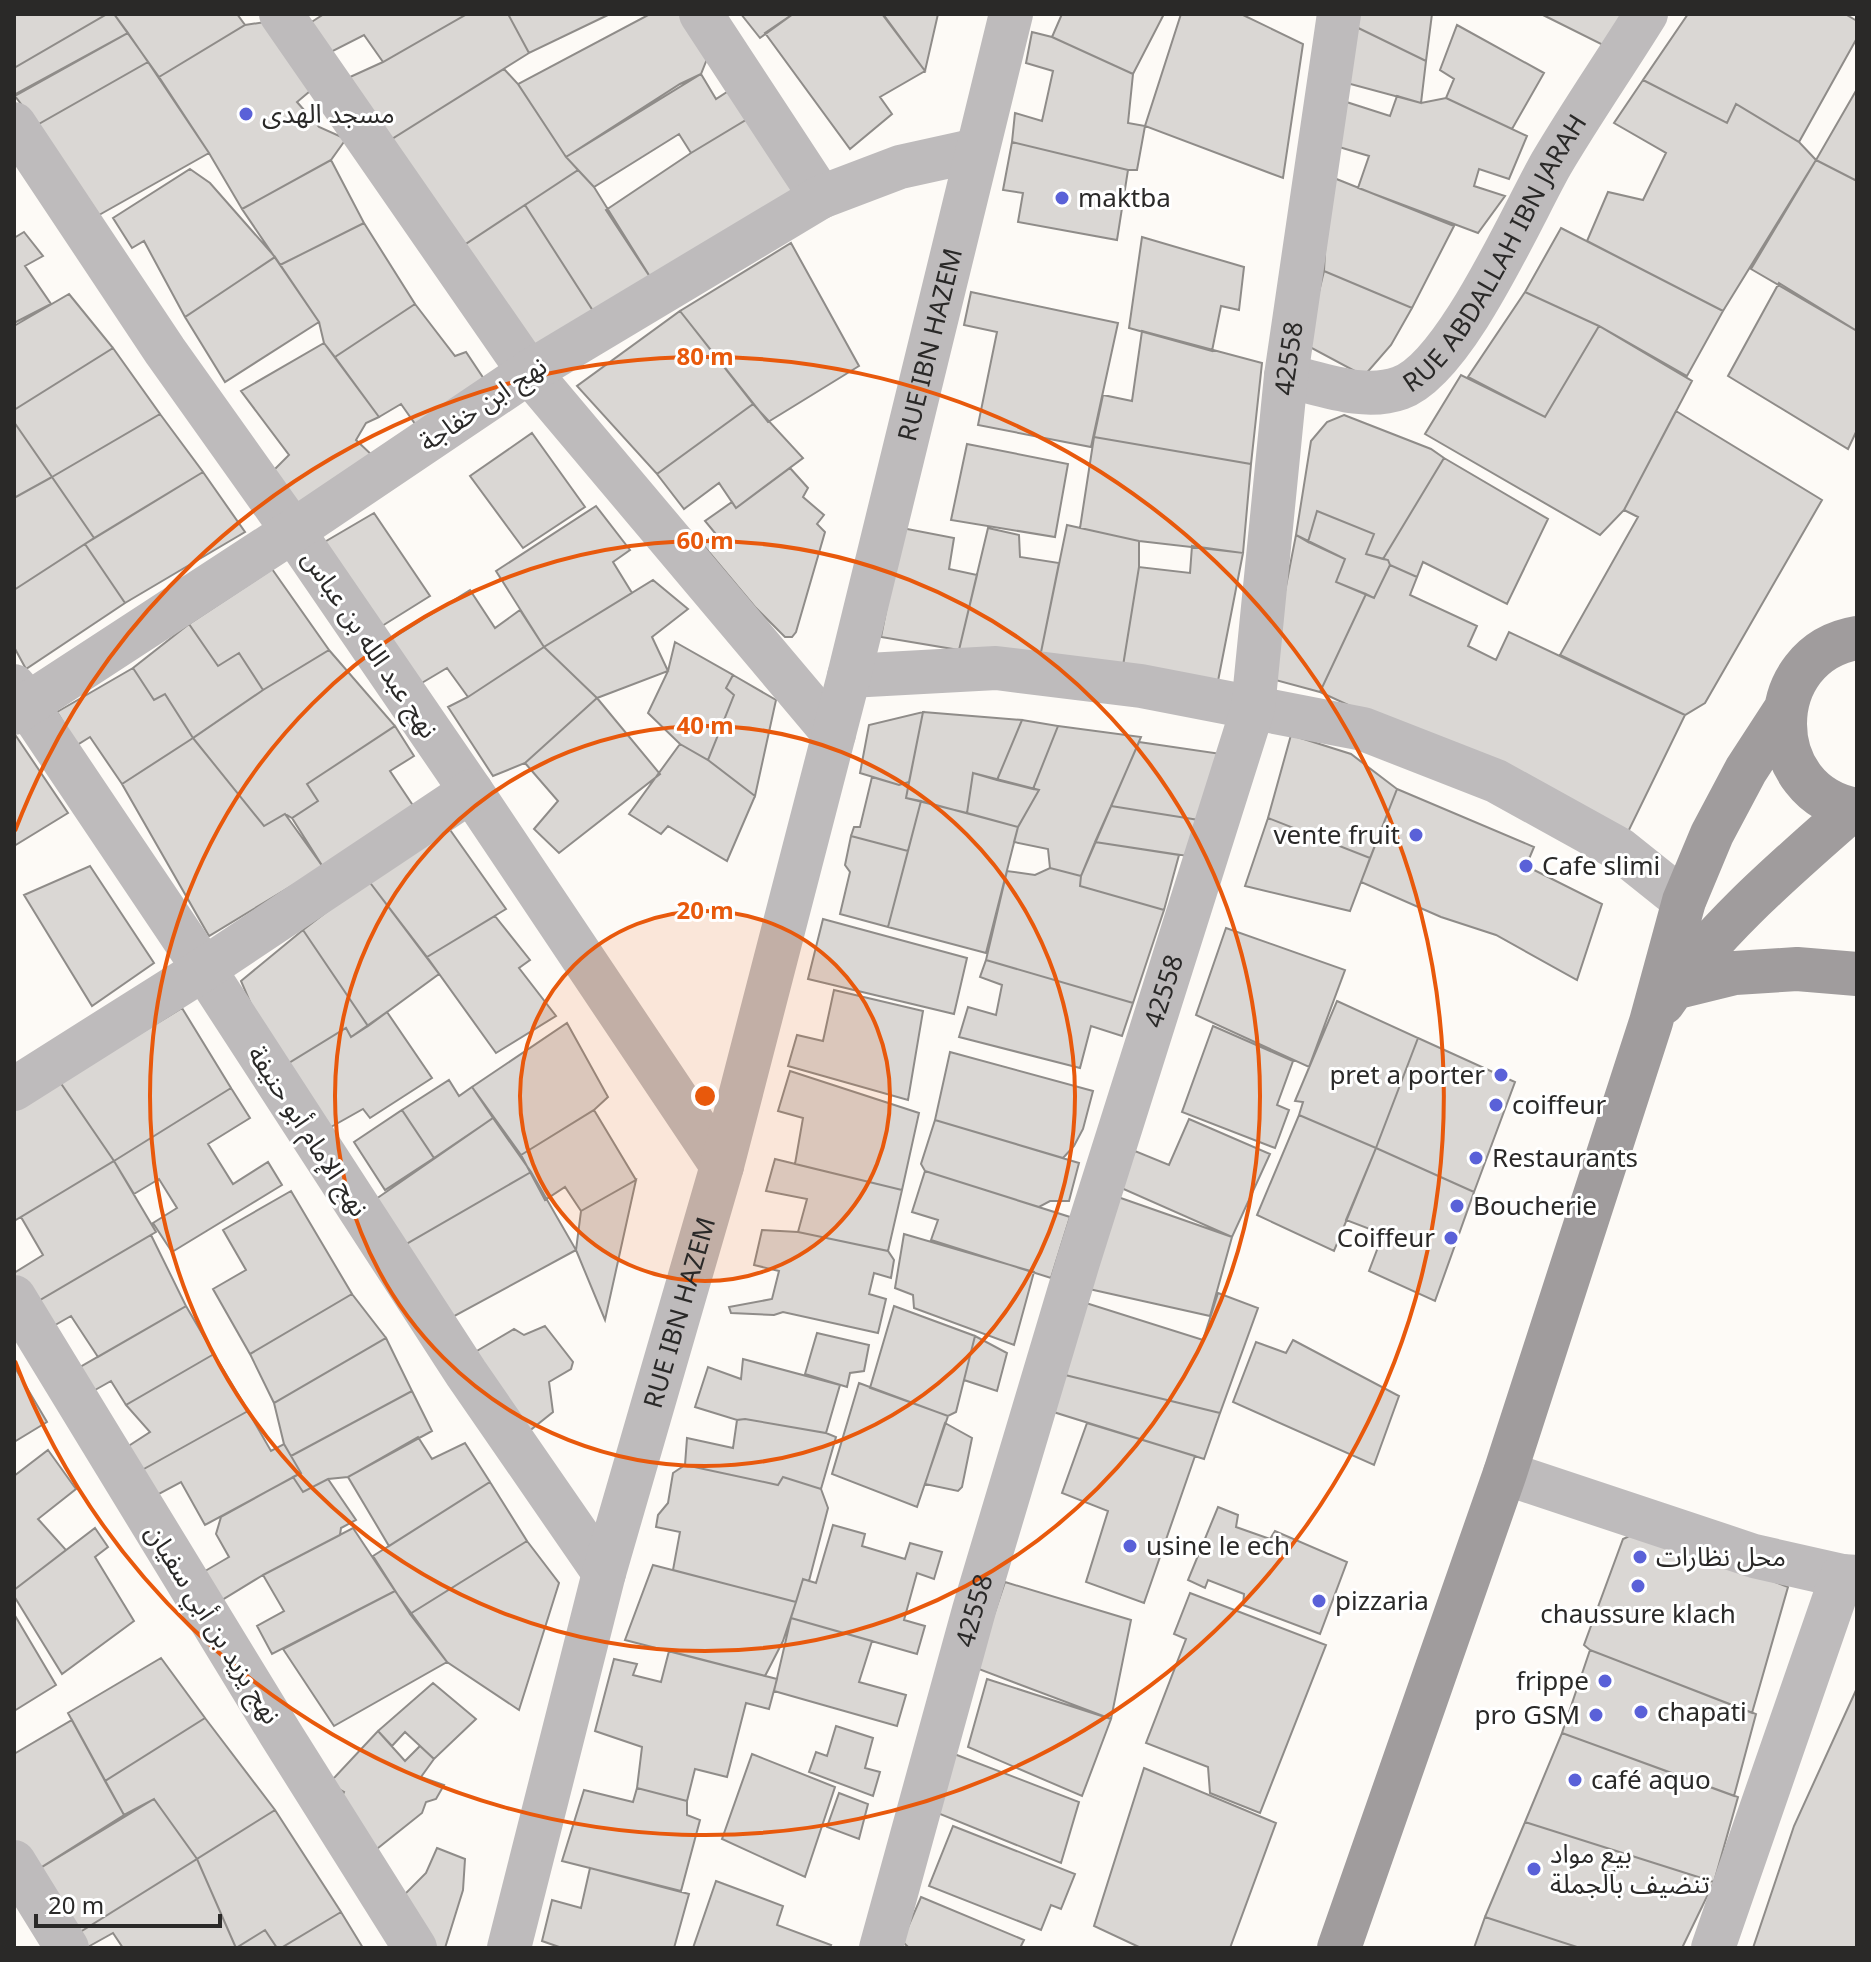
<svg xmlns="http://www.w3.org/2000/svg" width="1871" height="1962" font-family="'Noto Sans','Noto Sans Arabic',sans-serif">
<style>
.building{fill:#dad7d4;stroke:#8f8c89;stroke-width:2}
.lines{fill:none;stroke-linecap:round;stroke-linejoin:round}
.street{stroke:#bebbbc;stroke-width:44}
.secondary{stroke:#a09c9d;stroke-width:44}
.ring{fill:none;stroke:#e8590c;stroke-width:4}
.poi-dot{fill:#5a61d8;stroke:#fff;stroke-width:3}
.labels{text-anchor:middle;stroke-width:6;stroke-linejoin:round;paint-order:stroke}
.poi-label{font-size:26px;fill:#2a2928;stroke:#fff;text-anchor:start}
.street-label{font-size:26px;fill:#2a2928;stroke:#fff}
.centre{fill:#e8590c;stroke:#fff;stroke-width:4}
.ring-label{font-size:24px;text-anchor:middle;font-weight:bold;fill:#e8590c;stroke:#fff;stroke-width:6;stroke-linejoin:round;paint-order:stroke}
</style>
<rect width="100%" height="100%" fill="#fdfaf6"/>
<!-- building -->
<path class="building" d="M14,14H107L14,68Z
M107,14H114L128,33L14,95V68Z
M114,14H237L245,25L159,77Z
M324,14H467L383,62L364,35L327,54L310,23Z
M467,14H508L529,53L387,142L350,77L383,62Z
M508,14H610L529,53Z
M650,14H681L709,54L701,74L680,84L566,157L518,84Z
M741,14H793L760,38Z
M793,14H882L925,71L880,97L892,114L850,149L765,33Z
M883,14H938L925,71Z
M1062,14H1164L1133,74L1052,37Z
M1181,14H1241L1303,44L1283,178L1145,126Z
M1348,14H1432L1426,61L1346,22Z
M1541,14H1632L1611,49Z
M1688,14H1845L1857,21V38L1799,142L1736,104L1727,123L1643,80Z
M265,22L316,86L297,102L319,127L346,139L331,160L242,209L209,153L159,77L245,25Z
M1346,22L1426,61L1421,103L1343,82Z
M1457,25L1544,73L1512,129L1446,98L1454,79L1440,70Z
M1032,32L1052,37L1133,74L1128,123L1145,126L1137,170H1128L1012,142L1015,113L1042,121L1053,71L1026,63Z
M128,33L148,62L37,125L15,96Z
M148,62L209,153L99,215L37,125Z
M504,69L518,84L566,157L578,170L458,249L387,142Z
M701,74L716,99L730,90L754,115L691,153L679,134L594,187L566,157Z
M1643,80L1727,123L1736,104L1799,142L1816,160L1723,311L1587,241L1608,192L1643,200L1666,153L1614,123Z
M1857,89V181L1816,160Z
M1397,96L1421,103L1446,98L1527,136L1509,179L1479,169L1474,186L1505,196L1478,233L1358,188L1369,156L1339,147L1337,99L1390,116Z
M754,115L807,190L652,280L606,210L691,153Z
M1012,142L1128,170L1117,240L1018,222L1023,193L1003,190Z
M331,160L364,223L280,265L242,209Z
M1816,160L1857,181V331L1751,269Z
M190,169L210,183L275,257L185,317L144,241L132,248L113,218Z
M578,170L594,187L652,280L595,314L525,205Z
M1329,176L1454,226L1412,308L1324,271Z
M525,205L595,314L530,351L458,249Z
M364,223L415,304L335,357L324,343L319,322L280,265Z
M1561,228L1723,311L1687,376L1599,326L1525,292Z
M24,232L43,256L25,266L51,304L14,323V238Z
M1142,237L1244,267L1239,310L1221,306L1212,351L1129,328Z
M791,243L859,366L768,422L680,311Z
M275,257L319,322L225,382L185,317Z
M1324,271L1412,308L1391,345L1364,376L1306,345Z
M1779,283L1857,331V430L1848,449L1728,376Z
M971,292L1118,323L1091,447L978,425L997,332L964,325Z
M1525,292L1599,326L1545,417L1468,377Z
M69,294L113,348L14,410V326Z
M415,304L455,356L466,352L486,382L418,428L401,404L379,417L335,357Z
M680,311L753,404L657,474L577,386Z
M1599,326L1692,381L1624,510L1600,535L1425,434L1461,375L1545,417Z
M1142,331L1262,363L1251,464L1094,437L1103,395L1132,401Z
M324,343L379,417L366,423L356,440L374,457L293,511L270,474L289,455L241,391Z
M113,348L160,414L52,477L14,422V410Z
M753,404L803,458L736,508L719,483L684,509L657,474Z
M1676,411L1822,500L1705,703L1685,715L1560,655L1638,517L1624,510Z
M160,414L203,472L94,538L52,477Z
M1344,415L1431,449L1444,458L1383,559L1366,554L1374,534L1317,511L1308,542L1296,535L1311,441L1327,422Z
M14,422L52,477L14,498Z
M532,433L585,507L523,548L470,476Z
M1094,437L1251,464L1243,553L1139,541L1080,528Z
M967,444L1068,464L1055,537L951,520Z
M1444,458L1548,519L1507,604L1423,562L1417,577L1390,565L1388,560L1383,559Z
M790,468L808,488L803,497L824,515L817,524L825,532L796,632L792,637H785L755,607L703,545L715,533L705,521L732,502L736,508Z
M203,472L245,532L125,603L85,544Z
M52,477L94,538L14,590V498Z
M596,506L630,550L613,562L632,593L544,647L496,571Z
M1317,511L1374,534L1366,554L1388,560L1390,565L1374,598L1336,582L1345,559L1308,542Z
M374,513L430,596L374,631L316,547Z
M1067,525L1139,541V567L1122,672L1039,662Z
M902,528L954,538L949,569L977,575L959,650L881,637Z
M988,528L1019,535L1020,557L1059,563L1039,662L959,650Z
M1296,535L1345,559L1336,582L1366,594L1320,692L1268,678Z
M85,544L125,603L26,669L14,647V590Z
M1192,546L1243,553L1217,686L1122,672L1139,567L1190,573Z
M1390,565L1417,577L1410,595L1477,626L1468,646L1496,660L1509,632L1685,715L1627,834L1320,692L1366,594L1374,598Z
M272,569L329,650L263,690L239,653L218,666L189,624Z
M653,580L688,609L652,637L668,671L597,698L544,647Z
M470,590L495,628L520,610L544,647L468,697L447,668L415,687L385,643Z
M189,624L218,666L239,653L263,690L193,738L165,694L154,700L133,668Z
M675,642L733,675L726,688L734,695L708,760L680,744L648,713L668,671Z
M544,647L597,698L525,763L493,776L448,707L468,697Z
M329,650L395,726L307,784L318,801L292,818L285,814L264,826L193,738L263,690Z
M133,668L154,700L165,694L193,738L122,784L90,737L77,745L57,712Z
M733,675L776,700L755,796L708,760L734,695L726,688Z
M597,698L660,774L559,853L534,829L558,801L525,763Z
M923,712L1022,720L997,780L973,773L967,813L906,798Z
M923,712L909,782L899,785L860,773L869,725Z
M1022,720L1058,726L1033,789L997,780Z
M395,726L414,756L390,771L414,807L323,867L292,818L318,801L307,784Z
M1058,726L1141,737L1081,876L1050,868L1048,849L1014,842L1018,827L1039,790L1033,789Z
M1291,735L1351,754L1397,789L1370,858L1268,818Z
M16,736L68,813L14,846V738Z
M193,738L264,826L285,814L323,867L209,936L122,784Z
M1139,742L1228,755L1205,821L1111,806Z
M680,744L708,760L755,796L727,861L668,826L661,834L629,814Z
M973,773L1039,790L1018,827L967,813Z
M872,777L899,785L909,782L906,798L921,801L908,851L851,836L854,827H860Z
M1397,789L1534,847L1526,866L1602,904L1577,980L1496,935L1441,917L1361,882Z
M921,801L1018,827L986,953L888,927Z
M1111,806L1205,821L1194,857L1095,842Z
M1268,818L1370,858L1350,911L1245,886Z
M448,827L506,909L427,957L368,880Z
M851,836L908,851L888,927L840,914L850,872L845,865Z
M1095,842L1179,855L1164,910L1080,886L1081,876Z
M90,866L154,963L92,1006L24,895Z
M1050,868L1081,876L1080,886L1164,910L1133,1003L986,960L1007,871L1035,875Z
M368,880L439,974L368,1026L303,930Z
M495,916L530,960L519,968L556,1016L496,1053L427,957Z
M823,919L967,958L954,1014L808,979Z
M1226,928L1345,970L1309,1067L1196,1015Z
M303,930L368,1026L351,1037L346,1028L279,1069L241,981Z
M986,960L1133,1003L1122,1036L1091,1026L1080,1068L959,1037L968,1007L996,1015L1002,985L980,977Z
M834,990L923,1011L908,1100L788,1066L797,1035L823,1041Z
M1337,1001L1418,1038L1376,1148L1299,1115L1303,1102L1295,1101Z
M182,1008L231,1088L114,1161L60,1082Z
M387,1012L432,1078L370,1118L363,1109L322,1132L279,1069L346,1028L351,1037Z
M567,1023L608,1097L594,1110L521,1155L472,1087Z
M1213,1026L1293,1061L1277,1105L1289,1110L1275,1148L1182,1112Z
M1418,1038L1515,1082L1474,1192L1376,1148Z
M950,1052L1093,1091L1083,1129L1074,1146L1063,1158L935,1120Z
M790,1071L919,1113L902,1190L795,1164L803,1118L778,1111Z
M449,1080L459,1096L472,1087L493,1118L434,1158L402,1110Z
M60,1082L114,1161L14,1221V1109Z
M231,1088L250,1118L208,1144L233,1184L268,1162L282,1185L172,1252L153,1223L177,1208L159,1179L134,1194L114,1161Z
M402,1110L434,1158L385,1190L354,1142Z
M594,1110L636,1180L581,1211L565,1187L545,1200L521,1155Z
M1299,1115L1376,1148L1334,1251L1257,1215Z
M493,1118L531,1172L401,1247L376,1199Z
M1189,1119L1270,1154L1232,1237L1119,1187L1135,1151L1169,1165Z
M935,1120L1079,1163L1069,1201H1050L1039,1207L925,1171L921,1164Z
M1376,1148L1474,1192L1435,1301L1369,1271L1383,1234L1346,1220Z
M775,1159L902,1190L888,1251L798,1232L807,1199L766,1191Z
M114,1161L156,1232L28,1307L14,1281V1273L43,1255L21,1217Z
M925,1171L1070,1217L1051,1278L931,1240L938,1220L912,1212Z
M531,1172L576,1250L449,1319L401,1247Z
M636,1180L605,1320L576,1250L581,1211Z
M291,1191L352,1294L250,1354L213,1289L246,1270L223,1230Z
M1115,1196L1232,1237L1210,1316L1089,1289Z
M762,1230L798,1232L888,1251L894,1260L891,1278L874,1273L869,1294L886,1299L878,1333L783,1312L774,1315L731,1313L729,1307L772,1299L779,1271L754,1265Z
M904,1234L1034,1272L1014,1345L914,1308L913,1295L895,1288Z
M151,1235L186,1306L98,1357L71,1316L43,1332L28,1307Z
M1218,1293L1258,1308L1220,1413L1061,1374L1086,1303L1203,1340Z
M352,1294L386,1338L274,1403L250,1354Z
M186,1306L214,1354L126,1405L111,1381L88,1394L75,1370Z
M894,1306L975,1336L956,1412L948,1416L870,1388Z
M545,1326L573,1362L571,1369L549,1382L553,1412L523,1436L465,1358L514,1329L524,1335Z
M817,1333L869,1345L864,1371L850,1373L847,1387L805,1374Z
M975,1336L1007,1353L997,1391L964,1380Z
M386,1338L412,1391L291,1456L284,1444L274,1403Z
M1293,1340L1399,1396L1374,1465L1233,1402L1256,1342L1286,1353Z
M214,1354L248,1411L142,1470L127,1447L150,1432L126,1405Z
M743,1359L840,1385L826,1433L745,1419L737,1420L695,1407L708,1367L741,1379Z
M14,1366L47,1422L14,1442Z
M1061,1374L1220,1413L1204,1459L1047,1410Z
M859,1383L948,1416L917,1507L832,1474Z
M412,1391L432,1431L348,1477L328,1479L303,1492L293,1477L301,1473L291,1456Z
M248,1411L271,1451L284,1444L301,1473L205,1525L181,1482L157,1495L142,1470Z
M745,1419L826,1433L836,1437L821,1489L783,1477L778,1485L685,1465L687,1438L733,1448L737,1420Z
M945,1423L972,1438L962,1487L958,1491L925,1484Z
M1087,1423L1195,1456L1144,1603L1086,1582L1108,1511L1062,1493Z
M418,1437L432,1459L465,1443L490,1482L389,1546L348,1477Z
M48,1450L76,1489L38,1519L66,1550L14,1590V1476Z
M685,1465L778,1485L783,1477L821,1489L828,1508L809,1581L803,1579L796,1602L673,1570L680,1532L656,1527L658,1515L668,1503L673,1473Z
M293,1477L303,1492L328,1479L356,1520L341,1528L340,1535L263,1575L217,1603L200,1574L229,1557L216,1534L221,1517Z
M490,1482L527,1541L410,1614L373,1556Z
M1218,1507L1238,1515L1236,1527L1270,1539L1275,1531L1347,1562L1320,1634L1243,1605L1244,1594L1208,1580L1205,1588L1188,1580Z
M833,1525L865,1534L862,1546L905,1559L910,1543L942,1552L934,1579L917,1573L904,1620L925,1626L917,1654L791,1618L803,1579L816,1583Z
M95,1528L108,1547L95,1557L134,1621L62,1674L14,1596V1590Z
M353,1528L395,1591L272,1654L257,1626L284,1611L263,1575Z
M1642,1530L1788,1587L1752,1713L1590,1650L1584,1645L1623,1539Z
M527,1541L559,1583L519,1710L447,1662L410,1614Z
M653,1565L796,1602L783,1641L765,1676L625,1640Z
M1005,1582L1131,1620L1111,1719L976,1668Z
M395,1591L447,1662L334,1726L283,1649Z
M1190,1593L1326,1645L1260,1813L1210,1793L1208,1767L1146,1743L1186,1639L1174,1634Z
M14,1614L56,1685L14,1711Z
M791,1618L872,1641L859,1682L906,1695L897,1726L774,1691Z
M1590,1650L1756,1714L1734,1796L1562,1733Z
M669,1651L777,1679L769,1709L746,1703L727,1777L695,1769L687,1801L637,1788L642,1747L595,1731L614,1659L637,1664L633,1675L661,1682Z
M161,1658L205,1718L105,1781L68,1713Z
M987,1679L1111,1719L1082,1796L968,1747Z
M433,1683L476,1719L434,1759L405,1732L392,1746L378,1731Z
M1857,1688V1948H1753L1794,1826Z
M205,1718L275,1810L197,1859L154,1799L124,1815L105,1781Z
M72,1720L124,1815L29,1875L14,1849V1754Z
M836,1726L873,1738L865,1768L880,1772L873,1796L809,1772L816,1752L827,1756Z
M378,1731L405,1761L420,1746L434,1759L421,1777L444,1785L436,1799L426,1802L422,1813L373,1852L339,1804L344,1792L326,1782L335,1777Z
M1562,1733L1738,1797L1714,1882L1525,1822Z
M949,1752L1079,1802L1061,1863L935,1812Z
M752,1754L835,1787L805,1877L722,1839Z
M1144,1768L1276,1823L1230,1948H1141L1094,1926Z
M637,1788L687,1801V1815L700,1820L681,1891L562,1861L584,1790L633,1802Z
M839,1793L868,1804L859,1839L827,1827Z
M154,1799L197,1859L77,1934L29,1875Z
M275,1810L341,1912L281,1948H277L265,1930L236,1948L197,1859Z
M1525,1822L1714,1882L1682,1948H1580L1485,1917Z
M953,1826L1075,1874L1061,1909L1051,1905L1041,1930L929,1886Z
M437,1848L465,1859L463,1890L445,1948H436L401,1898L426,1873Z
M197,1859L236,1948H123L113,1933L86,1948L77,1934Z
M590,1868L689,1894L674,1948H562L542,1941L552,1900L581,1908Z
M716,1881L783,1906L777,1925L831,1945L829,1948H693Z
M921,1897L1024,1940L1020,1948H909L902,1941Z
M341,1912L363,1948H281Z
M1485,1917L1580,1948H1474Z
M265,1930L277,1948H236Z"/>
<g class="lines">
<!-- street -->
<g class="street">
<path d="M281,14L529,372L834,734"/>
<path d="M701,14L821,197"/>
<path d="M14,124L165,351L293,531L471,791L722,1166"/>
<path id="s1" d="M1286,376C1322,384 1364,401 1400,388C1455,369 1521,217 1551,164C1581,113 1615,64 1646,14"/>
<path d="M849,676L996,668L1141,686L1363,729L1496,781L1619,849L1684,901"/>
<path d="M14,686L204,969L466,1373L604,1573"/>
<path d="M14,713L293,531L529,372L821,197L900,167L977,150"/>
<path d="M14,1089L204,969L471,791"/>
<path d="M14,1297L280,1733L415,1948"/>
<path d="M1505,1473L1754,1556L1842,1576L1857,1577"/>
<path d="M14,1862L67,1948"/>
<path id="s2" d="M509,1948L604,1573L722,1166L849,676L1011,14"/>
<path id="s3" d="M881,1948L974,1610L1078,1262L1253,708L1286,376L1339,14"/>
<path d="M1713,1948L1842,1576"/>
</g>
<!-- secondary -->
<path class="secondary" d="M1857,638C1761,654 1761,794 1857,810
M1674,988L1735,973L1797,969L1857,974
M1663,1003C1714,929 1786,868 1853,809
M1339,1948L1505,1473L1651,1022L1684,901L1712,834L1746,770L1785,710"/>
</g>
<!-- distance rings -->
<circle cx="705" cy="1096" r="185" fill="#e8590c" fill-opacity=".12"/>
<g class="ring">
<circle cx="705" cy="1096" r="185"/>
<circle cx="705" cy="1096" r="370"/>
<circle cx="705" cy="1096" r="555"/>
<path d="M15 831A739 739 0 1 1 15 1361"/>
</g>
<!-- markers -->
<g class="poi-dot">
<circle cx="246" cy="114" r="8"/>
<circle cx="1062" cy="198" r="8"/>
<circle cx="1416" cy="835" r="8"/>
<circle cx="1526" cy="866" r="8"/>
<circle cx="1501" cy="1075" r="8"/>
<circle cx="1496" cy="1105" r="8"/>
<circle cx="1476" cy="1158" r="8"/>
<circle cx="1457" cy="1206" r="8"/>
<circle cx="1451" cy="1238" r="8"/>
<circle cx="1130" cy="1546" r="8"/>
<circle cx="1640" cy="1557" r="8"/>
<circle cx="1638" cy="1586" r="8"/>
<circle cx="1319" cy="1601" r="8"/>
<circle cx="1605" cy="1681" r="8"/>
<circle cx="1641" cy="1712" r="8"/>
<circle cx="1596" cy="1715" r="8"/>
<circle cx="1575" cy="1780" r="8"/>
<circle cx="1534" cy="1869" r="8"/>
</g>
<g class="labels">
<!-- poi labels -->
<g class="poi-label">
<text x="262" y="123">مسجد الهدى</text>
<text x="1078" y="207">maktba</text>
<text x="1400" y="844" text-anchor="end">vente fruit</text>
<text x="1542" y="875">Cafe slimi</text>
<text x="1485" y="1084" text-anchor="end">pret a porter</text>
<text x="1512" y="1114">coiffeur</text>
<text x="1492" y="1167">Restaurants</text>
<text x="1473" y="1215">Boucherie</text>
<text x="1435" y="1247" text-anchor="end">Coiffeur</text>
<text x="1146" y="1555">usine le ech</text>
<text x="1656" y="1566">محل نظارات</text>
<text x="1335" y="1610">pizzaria</text>
<text x="1638" y="1623" text-anchor="middle">chaussure klach</text>
<text x="1589" y="1690" text-anchor="end">frippe</text>
<text x="1657" y="1721">chapati</text>
<text x="1580" y="1724" text-anchor="end">pro GSM</text>
<text x="1591" y="1789">café aquo</text>
<text x="1550" y="1863">بيع مواد<tspan x="1550" dy="30">تنضيف بالجملة</tspan></text>
</g>
<!-- street labels -->
<g class="street-label">
<text dy="9" stroke="none"><textPath href="#s1" startOffset="284">RUE ABDALLAH IBN JARAH</textPath></text>
<text dy="9" stroke="none"><textPath href="#s2" startOffset="1658">RUE IBN HAZEM</textPath></text>
<text dy="9" stroke="none"><textPath href="#s3" startOffset="1646">42558</textPath></text>
<text transform="translate(483 404) rotate(-34)" y="9">نهج ابن خفاجة</text>
<text transform="translate(370 644) rotate(56)" y="9">نهج عبد الله بن عباس</text>
<text dy="9" stroke="none"><textPath href="#s3" startOffset="998">42558</textPath></text>
<text transform="translate(308 1131) rotate(57)" y="9">نهج الإمام أبو حنيفة</text>
<text dy="9" stroke="none"><textPath href="#s2" startOffset="658">RUE IBN HAZEM</textPath></text>
<text dy="9" stroke="none"><textPath href="#s3" startOffset="350">42558</textPath></text>
<text transform="translate(213 1624) rotate(58)" y="9">نهج يزيد بن أبي سفيان</text>
</g>
</g>
<circle cx="705" cy="1096" r="12" class="centre"/>
<g class="ring-label">
<text x="705" y="365">80 m</text>
<text x="705" y="549">60 m</text>
<text x="705" y="734">40 m</text>
<text x="705" y="919">20 m</text>
</g>
<!-- border -->
<rect width="1871" height="1962" fill="none" stroke="#2a2928" stroke-width="32"/>
<!-- scale -->
<path d="M36 1914v12h184v-12" fill="none" stroke="#2a2928" stroke-width="4"/>
<text x="48" y="1914" font-size="24" fill="#2a2928" stroke="#ffffff" stroke-width="6" paint-order="stroke">20 m</text>
</svg>
